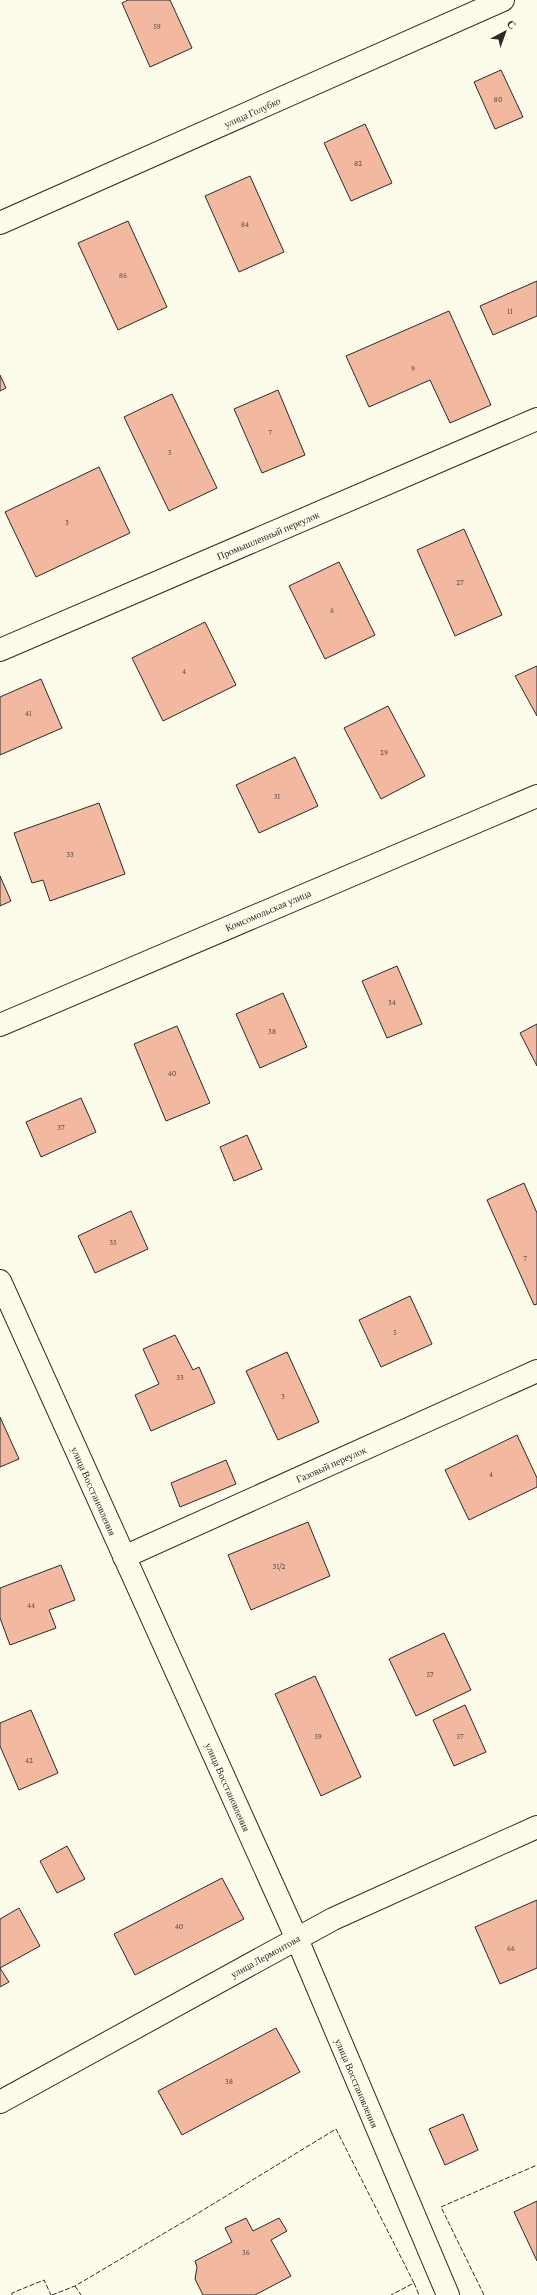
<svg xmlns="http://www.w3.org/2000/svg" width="537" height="2295" font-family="'Crimson Pro',serif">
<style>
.building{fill:#f2b8a0;stroke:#2b2b2b}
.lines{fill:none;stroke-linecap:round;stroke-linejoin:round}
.minor-casing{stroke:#2b2b2b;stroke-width:24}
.minor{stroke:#fdfbea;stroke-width:22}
.fence{stroke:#2b2b2b;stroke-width:1;stroke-dasharray:5 2;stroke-linecap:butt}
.labels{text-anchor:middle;stroke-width:3;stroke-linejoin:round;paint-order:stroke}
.number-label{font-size:8px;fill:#5d4e48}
.street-label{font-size:10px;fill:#2b2b2b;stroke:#fdfbea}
</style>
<rect width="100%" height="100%" fill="#fdfbea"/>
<!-- building -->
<path class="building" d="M128,0H170L192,48L150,67L122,3Z
M501,70L523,117L495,129L474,82Z
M365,124L392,183L351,201L324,143Z
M250,176L284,252L239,272L205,196Z
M128,221L167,307L118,330L78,243Z
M537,281V316L493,335L480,306Z
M449,311L491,405L450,423L430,380L369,407L346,356Z
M0,375L6,388L0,391Z
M278,390L305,455L262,473L234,409Z
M172,394L217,488L169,511L124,417Z
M99,467L130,533L36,577L5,512Z
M464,529L502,615L455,636L417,550Z
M339,562L375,635L325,659L289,586Z
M205,622L236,685L163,721L132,658Z
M537,666V716L515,676Z
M41,679L62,728L0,755V697Z
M388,706L425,776L381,799L344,728Z
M295,757L318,806L259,833L236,785Z
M99,803L125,874L50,901L43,880L32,883L14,833Z
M0,876L11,901L0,906Z
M397,966L422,1024L387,1038L362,981Z
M283,993L307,1047L260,1068L236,1014Z
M537,1024V1066L520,1033Z
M177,1026L210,1103L166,1121L134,1044Z
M81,1098L96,1132L41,1157L26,1122Z
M247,1135L262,1169L234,1181L220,1147Z
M524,1183L537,1213V1304L534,1305L487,1200Z
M131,1211L148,1249L95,1273L78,1236Z
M410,1296L432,1344L381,1367L359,1320Z
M175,1335L193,1370L199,1367L215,1403L151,1431L135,1395L159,1384L143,1349Z
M287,1352L319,1422L278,1440L246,1371Z
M0,1417L19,1459L0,1467Z
M517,1435L537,1478V1487L469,1520L445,1470Z
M226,1460L236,1484L180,1507L171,1483Z
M308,1522L330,1576L251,1610L228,1555Z
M61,1565L75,1600L49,1610L56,1628L10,1645L0,1618V1588Z
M444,1633L471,1690L416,1716L389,1659Z
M315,1676L361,1777L321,1796L275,1694Z
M465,1705L486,1752L454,1766L433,1720Z
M31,1710L58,1773L19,1790L0,1746V1723Z
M67,1846L85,1879L57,1893L40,1861Z
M222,1878L244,1919L135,1975L114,1934Z
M537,1900V1968L500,1984L475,1927Z
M19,1908L40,1946L0,1968L9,1982L0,1987V1919Z
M276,2028L300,2072L182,2135L158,2091Z
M463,2114L478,2150L445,2165L429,2129Z
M537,2201V2261L514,2212Z
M246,2218L253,2231L279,2218L287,2231L271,2240L291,2276L255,2295H203L195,2279L197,2267L195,2261L232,2242L225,2228Z"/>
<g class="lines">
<defs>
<path id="minor" d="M0,223L503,0
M0,650L537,419
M0,1025L537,796
M0,1281L297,1939L448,2295
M124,1557L537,1371
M0,2102L333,1919L537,1827"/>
</defs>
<!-- minor casing -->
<use href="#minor" class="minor-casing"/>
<!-- minor -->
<use href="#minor" class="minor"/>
<!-- fence -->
<path class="fence" d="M414,2283L419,2295
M75,2286L81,2295
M12,2295V2293L44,2280L51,2295
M52,2295L75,2286L195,2215L336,2129L414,2283L391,2295
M484,2295L441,2207L537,2165"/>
</g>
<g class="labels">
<!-- number labels -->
<g class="number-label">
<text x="157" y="29">59</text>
<text x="498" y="102">80</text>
<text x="358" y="166">82</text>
<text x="245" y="227">84</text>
<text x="123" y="278">86</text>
<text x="510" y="314">11</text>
<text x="413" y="371">9</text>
<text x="270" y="435">7</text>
<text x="170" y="455">5</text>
<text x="67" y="525">3</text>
<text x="460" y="585">27</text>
<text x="332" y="613">6</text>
<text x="184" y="674">4</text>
<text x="28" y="716">41</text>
<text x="384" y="755">29</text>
<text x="277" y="799">31</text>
<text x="70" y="857">33</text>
<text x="392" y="1005">34</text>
<text x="272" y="1034">38</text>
<text x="172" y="1076">40</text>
<text x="61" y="1130">37</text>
<text x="113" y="1245">35</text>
<text x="525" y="1261">7</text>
<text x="395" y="1335">5</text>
<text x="180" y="1380">33</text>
<text x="283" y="1399">3</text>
<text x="491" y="1477">4</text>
<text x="279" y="1569">31/2</text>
<text x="31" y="1608">44</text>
<text x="430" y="1677">57</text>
<text x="318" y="1739">59</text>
<text x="460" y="1739">57</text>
<text x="29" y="1763">42</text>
<text x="179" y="1929">40</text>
<text x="511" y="1951">66</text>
<text x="229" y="2084">38</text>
<text x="246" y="2255">36</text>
</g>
<!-- street labels -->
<g class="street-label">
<text transform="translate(252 112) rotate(-24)" y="4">улица Голубко</text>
<text transform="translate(268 535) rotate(-23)" y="4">Промышленный переулок</text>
<text transform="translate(268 910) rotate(-23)" y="4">Комсомольская улица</text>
<text transform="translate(331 1464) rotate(-24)" y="4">Газовый переулок</text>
<text transform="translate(94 1491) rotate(66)" y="4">улица Восстановления</text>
<text transform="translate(228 1787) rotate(66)" y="4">улица Восстановления</text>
<text transform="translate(265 1956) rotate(-29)" y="4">улица Лермонтова</text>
<text transform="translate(357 2083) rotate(67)" y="4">улица Восстановления</text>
</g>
</g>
<!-- north arrow -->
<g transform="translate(505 32) rotate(41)" stroke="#fdfbea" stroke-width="3" paint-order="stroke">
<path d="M0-3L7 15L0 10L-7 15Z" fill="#2b2b2b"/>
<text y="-6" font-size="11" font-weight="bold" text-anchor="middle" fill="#2b2b2b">С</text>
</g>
</svg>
